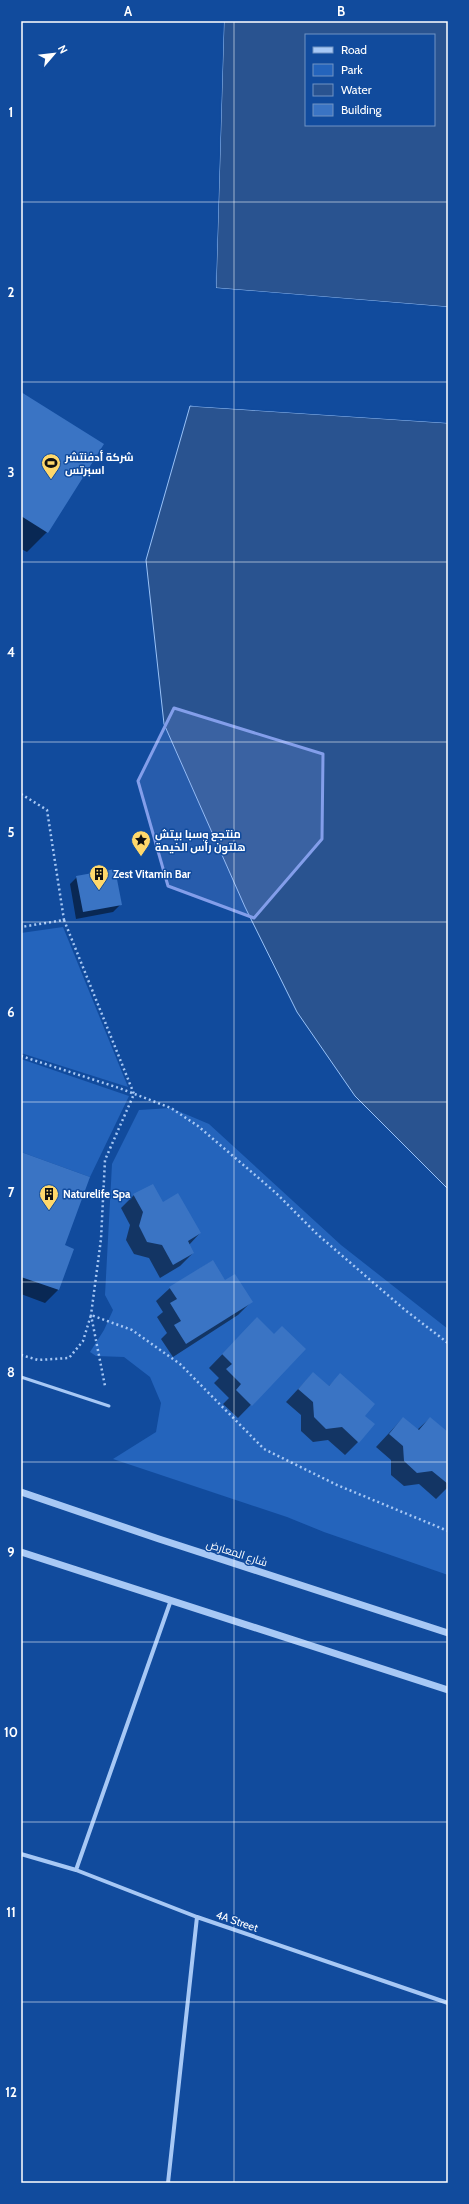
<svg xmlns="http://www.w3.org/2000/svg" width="469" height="2204" font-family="Cabin,Cairo,sans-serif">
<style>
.green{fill:#2464bc}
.water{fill:#295390;stroke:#99c2f8;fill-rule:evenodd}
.pier{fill:#114b9d}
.shadow{fill:#0007}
.building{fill:#3a74c4}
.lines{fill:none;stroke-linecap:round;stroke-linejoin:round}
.path{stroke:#a7c8f5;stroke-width:2.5;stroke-dasharray:2 3;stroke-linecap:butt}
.service{stroke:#a7c8f5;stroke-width:3}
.minor{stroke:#a7c8f5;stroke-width:4}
.tertiary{stroke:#a7c8f5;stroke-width:7}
.marked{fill:#839eea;fill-opacity:0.2;stroke:#839eea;stroke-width:3;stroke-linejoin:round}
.grid{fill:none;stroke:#fff;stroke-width:1;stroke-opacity:0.55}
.labels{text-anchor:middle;stroke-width:3;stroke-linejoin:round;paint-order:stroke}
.poi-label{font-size:11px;font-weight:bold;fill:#fff;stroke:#114b9d;text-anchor:start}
.street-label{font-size:11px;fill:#fff;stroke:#114b9d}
.neatline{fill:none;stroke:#fff;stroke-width:1.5}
.grid-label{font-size:13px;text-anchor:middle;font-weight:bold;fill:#fff}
</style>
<rect width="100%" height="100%" fill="#114b9d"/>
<!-- green -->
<path class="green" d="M63,927L128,1087L21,1053V933Z
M21,1059L129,1096L90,1177L21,1152Z
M171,1108L209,1124L341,1245L448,1329V1575L324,1532L287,1517L113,1459L156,1432L161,1403L150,1377L124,1357L96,1356L90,1352L104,1330L113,1310L105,1295L112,1164L139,1110Z"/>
<!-- water -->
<path class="water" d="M224,21H448V307L216,288ZM306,35H434V125H306Z
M190,406L448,423V1189L355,1096L297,1012L245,907L164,724L146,560Z"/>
<!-- pier -->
<path class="pier" d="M222,21H224L216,288L448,307V309L215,289Z
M194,405L448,421V423L190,406Z"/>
<!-- shadow -->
<path class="shadow" d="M21,393L47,532L27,552L21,549Z
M77,877L120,905L113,912L76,919L70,884Z
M21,1153L64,1245L58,1290L45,1303L21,1294Z
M134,1195L200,1233L189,1245L193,1253L180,1266L160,1278L149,1258L134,1254L126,1240L130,1225L121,1208Z
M212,1261L225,1281L251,1302L238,1315L173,1357L161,1339L167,1333L157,1317L163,1312L156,1301L170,1288Z
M244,1332L274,1335L305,1349L238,1418L223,1404L229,1398L214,1383L219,1378L209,1368Z
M313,1373L328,1387L340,1375L358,1442L345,1455L328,1440L313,1442L301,1431V1415L286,1402Z
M403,1418L417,1430L430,1418L448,1433V1487L436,1499L419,1484L404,1486L391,1475V1460L376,1447Z"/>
<!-- building -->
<path class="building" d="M21,392L104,444L48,533L21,516Z
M115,869L122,905L83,912L76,876Z
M21,1152L90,1177L65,1245L74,1249L59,1290L21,1277Z
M153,1184L163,1202L178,1193L201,1233L188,1241L194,1253L173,1265L162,1245L147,1242L139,1226L143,1212L133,1194Z
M213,1260L225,1280L235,1274L253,1302L186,1344L174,1325L181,1321L170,1303L177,1299L169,1287Z
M257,1317L274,1334L282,1326L306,1349L252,1406L236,1390L241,1384L226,1369L232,1364L222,1354Z
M313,1372L329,1386L340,1373L375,1404L365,1416L375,1424L359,1443L342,1427L326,1429L314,1417L313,1402L298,1389Z
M403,1417L419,1430L430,1417L448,1432V1484L432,1471L417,1473L404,1461L403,1446L389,1434Z"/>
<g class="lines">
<!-- path -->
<path class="path" d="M21,794L47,810L64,920L21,927
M64,920L134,1094L105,1160L101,1239L91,1315L105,1386
M21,1056L119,1088L171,1108L198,1126L276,1193L317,1234L405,1310L448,1343
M21,1355L38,1360L69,1358L83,1341L91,1315L132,1330L180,1364L264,1449L337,1485L448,1531"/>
<!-- service -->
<path class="service" d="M21,1377L109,1406"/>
<!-- minor -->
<path class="minor" d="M21,1854L76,1870L197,1917L448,2003
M76,1870L171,1600
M168,2183L197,1917"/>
<!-- tertiary -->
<path class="tertiary" d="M21,1492L159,1539L448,1633
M21,1552L448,1690"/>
</g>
<!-- marked area -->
<path class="marked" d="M174,708L323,754L322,839L254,918L168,886L138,781Z"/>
<!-- grid -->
<path class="grid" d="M234,21V2183M21,202H448M21,382H448M21,562H448M21,742H448M21,922H448M21,1102H448M21,1282H448M21,1462H448M21,1642H448M21,1822H448M21,2002H448"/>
<!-- icons -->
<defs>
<symbol id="stadium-pin" viewBox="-11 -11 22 30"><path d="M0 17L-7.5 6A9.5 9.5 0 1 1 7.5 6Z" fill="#ffd86b" stroke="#114b9d"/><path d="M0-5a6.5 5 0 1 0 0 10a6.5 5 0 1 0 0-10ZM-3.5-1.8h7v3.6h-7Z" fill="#111"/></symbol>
<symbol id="sight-pin" viewBox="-11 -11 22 30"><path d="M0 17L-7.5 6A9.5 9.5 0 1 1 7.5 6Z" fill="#ffd86b" stroke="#114b9d"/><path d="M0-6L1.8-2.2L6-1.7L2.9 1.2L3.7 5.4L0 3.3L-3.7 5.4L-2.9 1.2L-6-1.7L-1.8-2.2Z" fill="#111"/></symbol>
<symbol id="building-pin" viewBox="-11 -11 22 30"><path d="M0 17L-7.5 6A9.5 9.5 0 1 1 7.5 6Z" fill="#ffd86b" stroke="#114b9d"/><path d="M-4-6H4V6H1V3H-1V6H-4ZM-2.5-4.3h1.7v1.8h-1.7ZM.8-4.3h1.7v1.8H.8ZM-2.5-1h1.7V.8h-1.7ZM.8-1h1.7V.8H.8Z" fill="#111"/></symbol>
</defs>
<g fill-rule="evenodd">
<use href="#stadium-pin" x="40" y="452" width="22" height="30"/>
<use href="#sight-pin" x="130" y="829" width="22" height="30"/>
<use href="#building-pin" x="88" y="863" width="22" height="30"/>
<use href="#building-pin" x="38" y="1183" width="22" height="30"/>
</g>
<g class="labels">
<!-- poi labels -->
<g class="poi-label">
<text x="65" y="461">شركة أدفنتشر<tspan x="65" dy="13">اسبرتس</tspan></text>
<text x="155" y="838">منتجع وسبا بيتش<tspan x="155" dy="13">هلتون رأس الخيمة</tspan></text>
<text x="113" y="878">Zest Vitamin Bar</text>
<text x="63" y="1198">Naturelife Spa</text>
</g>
<!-- street labels -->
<g class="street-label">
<text transform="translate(237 1553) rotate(18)" y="4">شارع المعارض</text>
<text transform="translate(237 1921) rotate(19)" y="4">4A Street</text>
</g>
</g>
<!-- border -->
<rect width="469" height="2204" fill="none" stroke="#114b9d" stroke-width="44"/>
<!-- legend -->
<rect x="305" y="34" width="130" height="92" fill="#114b9d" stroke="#7093c4"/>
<rect x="313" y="47" width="20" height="6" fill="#a7c8f5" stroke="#7093c4"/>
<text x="341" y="54" font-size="12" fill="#ffffff">Road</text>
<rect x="313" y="64" width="20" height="12" fill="#2464bc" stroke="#7093c4"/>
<text x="341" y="74" font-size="12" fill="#ffffff">Park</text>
<rect x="313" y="84" width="20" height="12" fill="#295390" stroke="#7093c4"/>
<text x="341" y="94" font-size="12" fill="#ffffff">Water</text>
<rect x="313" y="104" width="20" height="12" fill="#3a74c4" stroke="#7093c4"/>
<text x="341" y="114" font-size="12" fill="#ffffff">Building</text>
<!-- north arrow -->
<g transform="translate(54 54) rotate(62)" stroke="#114b9d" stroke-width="3" paint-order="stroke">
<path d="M0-3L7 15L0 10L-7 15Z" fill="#ffffff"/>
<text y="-6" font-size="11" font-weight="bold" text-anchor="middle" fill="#ffffff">N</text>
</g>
<rect x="22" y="22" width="425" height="2160" class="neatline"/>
<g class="grid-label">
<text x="128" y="16">A</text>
<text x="341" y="16">B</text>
<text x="11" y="117">1</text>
<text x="11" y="297">2</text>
<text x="11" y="477">3</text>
<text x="11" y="657">4</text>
<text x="11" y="837">5</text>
<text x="11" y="1017">6</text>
<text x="11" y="1197">7</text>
<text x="11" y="1377">8</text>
<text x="11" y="1557">9</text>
<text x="11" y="1737">10</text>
<text x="11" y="1917">11</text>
<text x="11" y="2097">12</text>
</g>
</svg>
